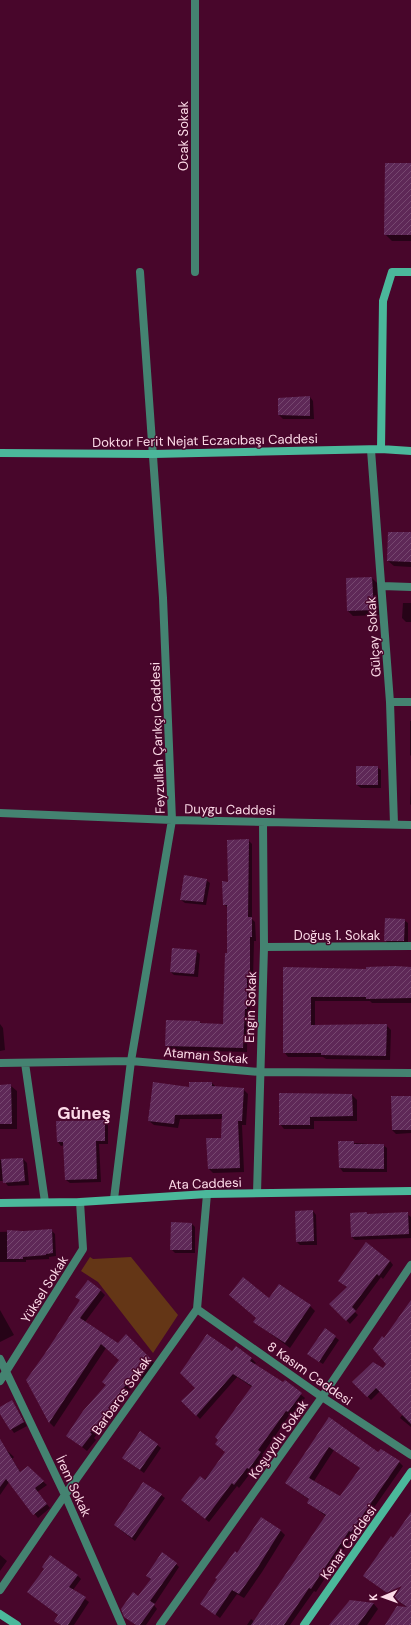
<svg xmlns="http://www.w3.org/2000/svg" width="411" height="1625" font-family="'DM Sans',sans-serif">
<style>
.green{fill:#643616}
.shadow{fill:#0007;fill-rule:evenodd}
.building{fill:url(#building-hatch);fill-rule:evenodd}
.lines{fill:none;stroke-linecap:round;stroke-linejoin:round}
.street{stroke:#448371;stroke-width:8}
.secondary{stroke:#4bb89b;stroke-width:8}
.labels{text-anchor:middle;stroke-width:3;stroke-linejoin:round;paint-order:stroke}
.street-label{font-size:13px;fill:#fddbe8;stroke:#48062b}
.district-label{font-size:17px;font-weight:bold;fill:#fddbe8;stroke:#48062b}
</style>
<defs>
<pattern id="building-hatch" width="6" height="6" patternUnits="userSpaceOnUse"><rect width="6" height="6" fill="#5e2857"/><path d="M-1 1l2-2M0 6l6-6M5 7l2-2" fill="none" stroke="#76476f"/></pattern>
</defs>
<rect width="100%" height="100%" fill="#48062b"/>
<!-- green -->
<path class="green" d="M90,1257L93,1259L131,1257L178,1315L153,1353L98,1282L81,1271Z"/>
<!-- shadow -->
<path class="shadow" d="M411,164V241H392L385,234Z
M310,397L313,401L314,419H283L279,415Z
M411,533V567L394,566L388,561Z
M372,578L377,583L379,615L353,616L348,611L347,579Z
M403,603H411V622H406L402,618Z
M410,721H411V756L410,755Z
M377,767L381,770V788H361L357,785Z
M411,777V805L410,804Z
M248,840L252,844V919L255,922L256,941H254L253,979H251L250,1013H248L247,1052L170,1050L166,1046L200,1022L202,1024L224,1025L228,954V908L224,904L229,883Z
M206,880L210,883L206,905L185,903L181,900Z
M404,920L408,923V944H389L385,940Z
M196,951L200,954L198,977L174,975L171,972Z
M284,968L367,970L411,968V1003H372L370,1001H315V1026L386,1025L391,1030L390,1060L326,1059L323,1057H288L284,1052Z
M0,1024L3,1028L5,1050L0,1051Z
M211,1082L216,1087L243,1089L248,1094L246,1125H242L244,1172L213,1173L209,1169L222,1139L223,1119H180L178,1128L154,1125L149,1121L190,1088Z
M0,1086H11L17,1091V1129H0Z
M352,1095L357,1100V1121H314V1129H284L280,1124Z
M411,1096V1133L396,1134L392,1130V1097Z
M104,1121L108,1124V1144H99L101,1182L70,1183L66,1180L65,1145L61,1146L58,1142Z
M339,1142L383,1145L387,1148V1172H343L340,1168Z
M23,1159L27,1163L29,1185L8,1186L4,1181H0V1160Z
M313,1211L316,1215L317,1245H300L297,1242Z
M407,1214L411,1217V1238L355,1240L352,1237L368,1215Z
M192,1224L195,1227V1253H175L171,1249Z
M51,1230L55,1234L56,1256L49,1257V1259L26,1260V1262H0V1232Z
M390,1261L393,1265L383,1279L381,1277L355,1312L358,1315L350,1324L331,1304L348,1288L343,1284Z
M100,1290L105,1295L85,1322L119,1344L126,1335L156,1365L143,1380L140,1377L113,1413L114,1415L94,1438L96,1440L87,1451L68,1436L107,1386L120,1360L106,1348L54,1427L50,1423L27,1380Z
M270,1299L310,1306L315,1311L290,1348L255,1322Z
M0,1310L14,1335L0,1342Z
M411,1315V1427L400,1418L403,1414L380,1391L371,1400L354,1382L383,1369L388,1364L385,1340Z
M325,1330L339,1340L323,1364L312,1357Z
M236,1348L252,1359L256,1363L254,1365L284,1384L285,1382L305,1398L292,1416L290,1414L262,1455L264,1457L253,1472L252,1471L239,1488L237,1486L209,1522L186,1504L226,1452L216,1444L252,1387L237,1377L200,1419L183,1401Z
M12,1402L27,1426L14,1433L0,1412V1409Z
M329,1419L379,1454L399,1462L403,1466L355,1535L354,1534L316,1592L314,1591L290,1625H247L251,1619L255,1622L326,1516L308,1503L310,1500L291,1487ZM334,1450L360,1468L341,1497L314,1481Z
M141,1432L161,1448L144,1473L127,1461Z
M0,1444L14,1457L12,1459L21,1473L28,1468L47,1485L37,1492L50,1508L38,1518L9,1482L0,1495Z
M161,1495L165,1498L135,1541L118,1528Z
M411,1517V1625H387L408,1608L364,1576Z
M280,1530L285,1535L262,1572L244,1598L237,1594L220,1618L202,1604L238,1554Z
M0,1555L7,1561L0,1571Z
M176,1564L179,1567L154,1605L157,1609L146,1625H136L129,1620L139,1598L151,1580L147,1576Z
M77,1575L81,1579L73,1590L89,1602L74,1625H61L56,1620L59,1616L32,1595Z
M350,1601L374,1604L378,1609L367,1625H330Z"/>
<!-- building -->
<path class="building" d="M385,163H411V235H384Z
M310,396V416L278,415V398Z
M388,532H411V562L387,561Z
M372,577L374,610L347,611L346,578Z
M356,766H378V785H356Z
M249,839L248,917H252V937H250V975H247V1009H245L243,1048L165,1046L166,1020L200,1021V1023L223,1024L225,953H227V905H223L222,881L228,882L227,840Z
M184,875L207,879L203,902L180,900Z
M385,918L405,919L404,941H384Z
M172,948L197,950L194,974L170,972Z
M395,966L411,967V998L366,999V997H311V1025L387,1024L386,1056L321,1055V1053H283V967L366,969V967Z
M153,1082L189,1087V1082H212V1086L244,1088L242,1121H238L240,1168L208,1169L206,1138H221L222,1114L175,1115L174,1124L148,1121Z
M11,1084L12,1124H0V1085Z
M279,1093L352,1094L353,1116L310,1117V1125H279Z
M391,1096H411V1130H392Z
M105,1120V1141H96L97,1179L65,1180L63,1142H57L56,1121Z
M338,1141H354V1144H384V1169L339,1168Z
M23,1158L25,1181L3,1183L1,1159Z
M313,1210L314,1241L296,1242L295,1211Z
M367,1212V1214L408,1212L409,1234L351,1237L350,1213Z
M171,1222L192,1223V1250H170Z
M52,1229L53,1253L46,1254V1255L23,1257V1259H7V1230L23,1231Z
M366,1242L390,1261L379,1276L377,1274L352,1307L356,1311L346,1321L329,1304L347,1287L338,1281Z
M243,1277L269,1298L279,1284L311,1305L285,1343L253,1322L256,1318L229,1295Z
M88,1280L101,1290L80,1318L118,1343L126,1334L152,1360L138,1376L135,1373L108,1408L110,1409L90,1433L92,1434L82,1447L66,1436L83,1411L106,1385L102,1382L119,1360L101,1344L49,1423L26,1380L44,1355L80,1300L75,1297Z
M411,1300V1424L376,1388L367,1397L352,1382L373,1362L383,1368L386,1364L373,1349L382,1336L384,1338Z
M325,1328L336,1336L319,1362L307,1354Z
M207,1334L232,1351L236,1346L252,1358L250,1361L283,1382L285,1380L302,1393L288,1412L286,1411L258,1450L261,1452L249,1469L247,1468L234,1485L232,1483L205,1519L181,1500L200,1476L205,1480L225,1452L215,1444L218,1440L215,1437L252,1386L233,1374L196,1416L181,1401L195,1388L180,1373Z
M12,1400L24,1422L10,1430L0,1414V1407Z
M329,1417L378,1452L381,1449L400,1461L351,1532L349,1531L311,1589L309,1588L284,1625H251L326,1515L307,1503L309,1499L285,1483ZM329,1447L360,1468L340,1496L309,1478Z
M140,1431L158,1444L140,1470L122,1458Z
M0,1439L20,1472L28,1466L44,1481L35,1488L47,1504L33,1515L6,1479L0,1487Z
M143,1482L162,1494L132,1538L114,1525Z
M411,1512V1625H385L397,1606L407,1607L363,1576L391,1536L393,1538Z
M261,1517L281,1530L258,1567L239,1594L232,1590L215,1615L200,1604L217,1579L215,1578L235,1551L237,1553Z
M162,1552L177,1563L150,1601L155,1604L140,1625H136L124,1617L121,1609L133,1592L138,1596L151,1579L146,1576Z
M50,1555L78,1575L69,1587L86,1597L68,1625H61L54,1621L58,1615L27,1592L44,1569L42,1567Z
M350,1600L374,1603L358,1625H329Z"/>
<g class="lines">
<!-- street -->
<path class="street" d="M195,272V0
M371,450L390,702L394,824
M382,586L411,587
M390,702H411
M0,813L172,820L411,825
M264,947L411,946
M0,1063L131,1061L260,1072L411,1073
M25,1063L45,1202
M257,1193L264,947L263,822
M114,1199L131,1061L172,820L163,598L140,272
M197,1309L322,1397L411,1455
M0,1359L65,1495L122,1625
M0,1381L83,1249L80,1202
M0,1590L65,1495L197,1309L207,1194
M160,1625L322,1397L411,1265"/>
<!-- secondary -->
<path class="secondary" d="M381,449L383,301L392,272H411
M0,453L153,454L381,449L411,451
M0,1203L80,1202L207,1194L411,1191
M0,1614L17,1625
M304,1625L411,1472"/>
</g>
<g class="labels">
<!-- street labels -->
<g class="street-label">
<text transform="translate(183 136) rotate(-90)" y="5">Ocak Sokak</text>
<text transform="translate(205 440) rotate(-1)" y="5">Doktor Ferit Nejat Eczacıbaşı Caddesi</text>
<text transform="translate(373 637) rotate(-94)" y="5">Gülçay Sokak</text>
<text transform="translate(157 738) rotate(-92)" y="5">Feyzullah Çarıkçı Caddesi</text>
<text transform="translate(230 809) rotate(1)" y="5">Duygu Caddesi</text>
<text x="337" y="940">Doğuş 1. Sokak</text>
<text transform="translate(250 1007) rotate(-88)" y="5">Engin Sokak</text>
<text transform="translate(206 1055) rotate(5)" y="5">Ataman Sokak</text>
<text transform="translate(205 1183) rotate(-2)" y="5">Ata Caddesi</text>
<text transform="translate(44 1289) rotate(-58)" y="5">Yüksel Sokak</text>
<text transform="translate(310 1373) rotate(35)" y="5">8 Kasım Caddesi</text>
<text transform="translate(121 1395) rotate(-55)" y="5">Barbaros Sokak</text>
<text transform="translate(278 1439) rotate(-55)" y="5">Koşuyolu Sokak</text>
<text transform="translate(74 1486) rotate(65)" y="5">İrem Sokak</text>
<text transform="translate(348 1542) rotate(-55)" y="5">Kenar Caddesi</text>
</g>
<!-- district labels -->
<g class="district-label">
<text x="84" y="1119">Güneş</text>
</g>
</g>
<!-- north arrow -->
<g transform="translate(383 1597) rotate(268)" stroke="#48062b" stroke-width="3" paint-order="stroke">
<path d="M0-3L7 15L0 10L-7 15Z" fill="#fddbe8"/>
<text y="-6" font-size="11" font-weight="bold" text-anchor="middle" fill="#fddbe8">K</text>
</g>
</svg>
